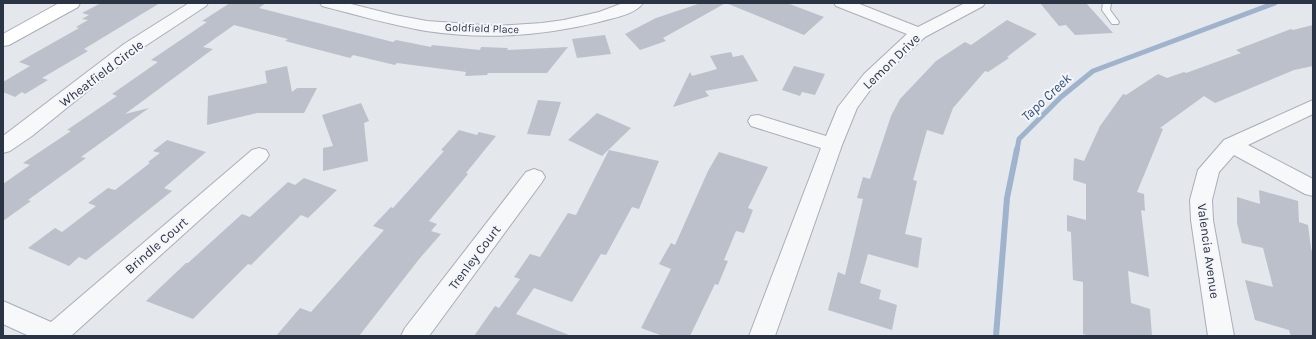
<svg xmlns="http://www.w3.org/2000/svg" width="1316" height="339" font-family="Karla,sans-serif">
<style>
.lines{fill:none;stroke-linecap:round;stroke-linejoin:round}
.stream-far1{stroke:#9fb4cc;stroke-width:5}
.stream{stroke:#9fb4cc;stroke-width:6}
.building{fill:#bbc0ca}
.lane-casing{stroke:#a9aeb7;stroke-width:2}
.street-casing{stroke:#a9aeb7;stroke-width:2}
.secondary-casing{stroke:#a9aeb7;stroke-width:2}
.lane{fill:#f7f8fa;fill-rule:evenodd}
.street{fill:#f7f8fa;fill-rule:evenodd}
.secondary{fill:#fff;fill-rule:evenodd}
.labels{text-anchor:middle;stroke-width:4;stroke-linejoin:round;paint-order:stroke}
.far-street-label{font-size:11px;fill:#2b3445;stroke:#f4f6f9}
.street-label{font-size:13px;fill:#2b3445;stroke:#f4f6f9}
.water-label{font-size:14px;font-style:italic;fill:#34527a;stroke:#f4f6f9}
</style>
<rect width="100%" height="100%" fill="#e4e7ec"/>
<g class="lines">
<!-- stream-far1 -->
<path class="stream-far1" d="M1017,150L1019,139L1061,97L1093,71L1275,3"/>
<!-- stream -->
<path class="stream" d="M996,336L1007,198L1017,149"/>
</g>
<!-- building -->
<path class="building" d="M101,3H160L84,49L88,51L42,78L48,80L25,94L22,92L15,97L3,92V82L30,66L19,62L79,28L76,27L88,20L82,19L89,15L82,13Z
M230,3H266L259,8L393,42L396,40L431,47L432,45L480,50L481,47L508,48L507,50L568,47L547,73H488L487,75L465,76L466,72L397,63L395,65L353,55L350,58L285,41L288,39L234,25L203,47L213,49L125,114L149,108L81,157L86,158L28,200L31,201L3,221V184L30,165L23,163L71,131L67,130L117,96L112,94L158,62L151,60L207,22L202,21Z
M701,3L724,4L663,38L666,41L640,50L625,34L656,18Z
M726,3H787L824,17L804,35Z
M1040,3H1086L1113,33L1075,35L1066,25L1059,26Z
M1007,20L1037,34L1007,57L1009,58L988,72L985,71L953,108L943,135L927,130L913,180L917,181L905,234L922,238L918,268L868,254L860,283L881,290L879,299L897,305L892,330L828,310L838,272L845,275L863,199L857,198L863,177L870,179L891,116L900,99L936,61L965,42L971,45Z
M1313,25V66L1294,70L1215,103L1204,96L1160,128L1163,129L1137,192L1144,194L1145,211L1141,210L1149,277L1128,271L1131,303L1150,309L1152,336H1090L1083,334V282L1073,280L1071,232L1067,231V215L1086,220V184L1073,180L1074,158L1084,161L1100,126L1123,94L1126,95L1158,74L1167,78L1184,72L1186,73L1241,53L1236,50L1291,29L1293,30Z
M605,35L611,54L577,58L572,39Z
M731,52L733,57L743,55L758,81L705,91L709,96L673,107L690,72L692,76L717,69L710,56Z
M287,66L292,92L297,88H317L304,113H257L207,125L208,96L267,83L265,71Z
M794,66L825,74L815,95L802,92L800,96L782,90Z
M538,100L561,102L550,136L527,134Z
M361,103L369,121L364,123L368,161L323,171V148L333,146L322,115Z
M597,113L631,128L602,156L568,140Z
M459,130L477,135L479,132L496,136L466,173L468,174L429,221L437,224L431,231L441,234L420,258L359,336H276L300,308L311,312L384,230L373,226L391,207L393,208L444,151L441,150Z
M167,140L206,152L164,188L172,191L86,260L79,257L69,266L28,248L55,228L62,232L96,206L88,203L108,188L115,190L150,163L148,162L160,153L153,151Z
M609,150L659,161L639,209L632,207L606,255L601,254L572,302L534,288L516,314L569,335V336H474L495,306L499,308L520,279L514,277L530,254L540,257L568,213L576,215Z
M719,152L768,167L748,208L753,210L744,233L736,231L724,260L728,261L718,285L715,284L690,336H663L641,328L671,269L659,264L671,243L675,245L708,171Z
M304,178L337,190L308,218L301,215L251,265L248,264L193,319L146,301L186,263H188L242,214L250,217L288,182L295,185Z
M1259,190L1298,201L1299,222L1308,225L1311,248L1313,255V336H1291L1289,330L1255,320L1245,280L1273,287L1263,248L1242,243L1237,223V197L1260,204Z"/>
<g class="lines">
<defs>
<path id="lane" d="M1103,3H1111L1110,10L1119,22L1118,24H1112L1102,10Z"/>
<path id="street" d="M189,3H208L206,6L136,52L32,136L10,151L3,153V136L124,44Z
M320,3H347L395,15L427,21L496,26L542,23L564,20L599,12L623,3H643C635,15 612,18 599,22C542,36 484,40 426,31C391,25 357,15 322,6Z
M834,3H857L918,27L965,3H985L983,6L925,37L876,82L857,108L842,145L775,336H749L821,148L751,126L748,121L751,116L758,115L826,136L838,107L864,74L907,34L836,6Z
M1313,100V114L1248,145L1313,179V196L1305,194L1234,155L1219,172L1212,200L1213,220L1234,336H1208L1191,220L1190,200L1198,170L1224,140Z
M259,148L266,150L269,155L266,160L71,336H29L3,324V301L51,322L252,150Z
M534,169L542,172L545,177L542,182L429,336H401L405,328L526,172Z"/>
<path id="secondary" d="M59,3H80L78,7L9,45L3,46V34Z"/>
</defs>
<!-- lane casing -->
<use href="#lane" class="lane-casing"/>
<!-- street casing -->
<use href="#street" class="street-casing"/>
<!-- secondary casing -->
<use href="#secondary" class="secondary-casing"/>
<!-- lane -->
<use href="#lane" class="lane"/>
<!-- street -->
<use href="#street" class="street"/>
<!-- secondary -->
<use href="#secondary" class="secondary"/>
</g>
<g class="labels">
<!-- far-street labels -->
<g class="far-street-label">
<text transform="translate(482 28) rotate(2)" y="4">Goldfield Place</text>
</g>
<!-- street labels -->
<g class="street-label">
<text transform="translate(891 61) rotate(-44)" y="5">Lemon Drive</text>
<text transform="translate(101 73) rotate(-37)" y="5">Wheatfield Circle</text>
<text transform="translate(156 245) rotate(-41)" y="5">Brindle Court</text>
<text transform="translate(1209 251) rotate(82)" y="5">Valencia Avenue</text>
<text transform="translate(474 257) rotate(-53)" y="5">Trenley Court</text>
</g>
<!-- water labels -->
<g class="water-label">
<text transform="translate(1046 97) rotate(-43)" y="5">Tapo Creek</text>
</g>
</g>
<!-- border -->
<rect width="1316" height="339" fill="none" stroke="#2b3445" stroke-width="8"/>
</svg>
